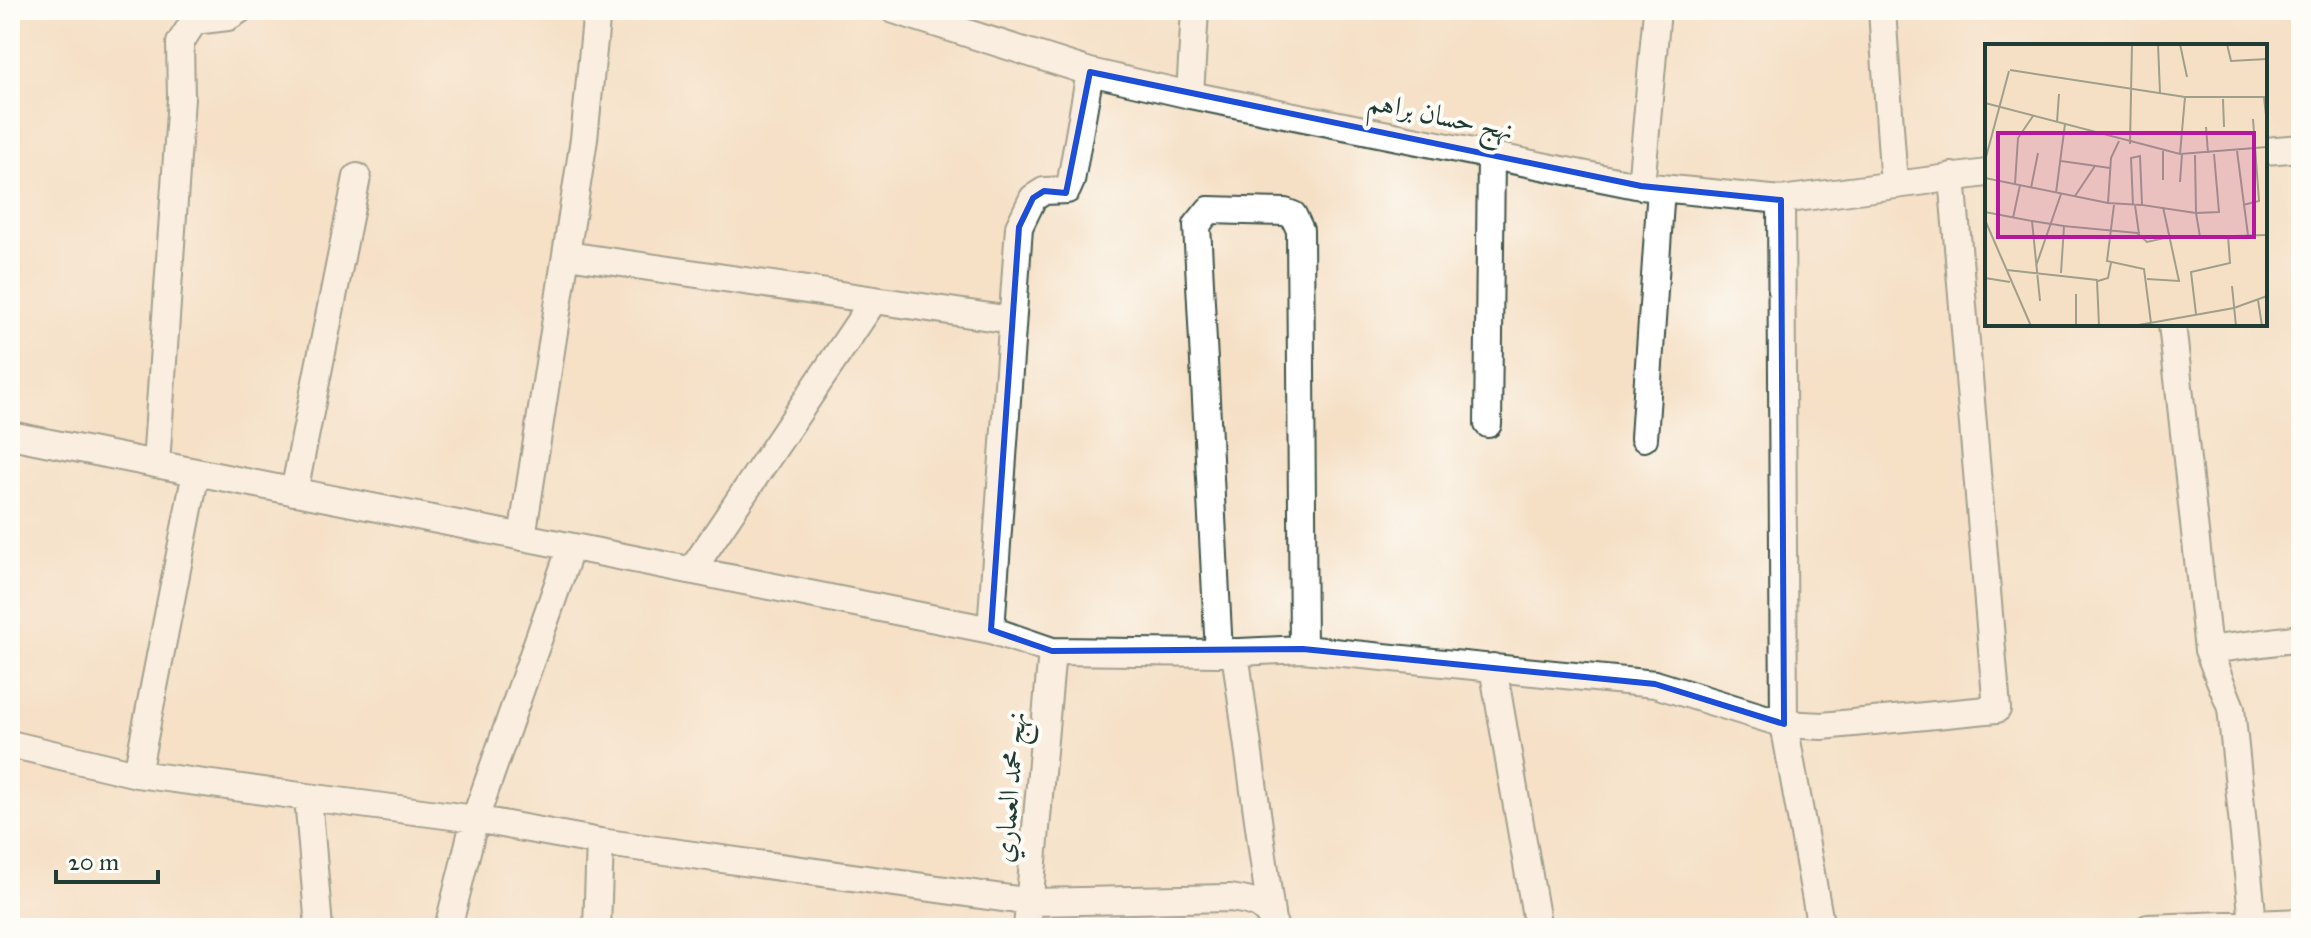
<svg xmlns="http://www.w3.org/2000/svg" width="2311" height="938" font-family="'IM FELL Great Primer',Amiri,serif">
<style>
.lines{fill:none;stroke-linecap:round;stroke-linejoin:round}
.street-casing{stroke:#3f554a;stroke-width:30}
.street{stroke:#fff;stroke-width:26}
.marked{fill:none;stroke:#1d4ed8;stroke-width:6;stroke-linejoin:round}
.labels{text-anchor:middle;stroke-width:8;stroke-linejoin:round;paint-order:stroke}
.street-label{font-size:28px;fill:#1f3d34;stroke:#fdfcf7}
.inset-road{fill:none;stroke:#9f9f8c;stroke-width:2}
.view{fill:#b5179e;fill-opacity:0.15;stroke:#b5179e;stroke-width:4}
.inset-edge{fill:none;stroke:#1f3d34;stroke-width:4}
</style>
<rect width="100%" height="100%" fill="#fdfcf7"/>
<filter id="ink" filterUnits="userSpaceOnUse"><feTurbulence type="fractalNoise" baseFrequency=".0125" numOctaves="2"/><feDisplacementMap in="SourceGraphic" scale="16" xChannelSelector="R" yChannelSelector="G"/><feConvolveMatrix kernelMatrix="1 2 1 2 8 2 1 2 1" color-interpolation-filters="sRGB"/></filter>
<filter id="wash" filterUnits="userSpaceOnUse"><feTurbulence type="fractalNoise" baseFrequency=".006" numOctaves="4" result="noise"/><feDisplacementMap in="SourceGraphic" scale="32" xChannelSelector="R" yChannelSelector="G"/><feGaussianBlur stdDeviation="1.8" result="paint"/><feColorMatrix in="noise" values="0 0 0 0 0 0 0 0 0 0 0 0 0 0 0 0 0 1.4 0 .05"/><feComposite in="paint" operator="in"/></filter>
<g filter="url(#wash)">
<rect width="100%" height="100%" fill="#f5e0c6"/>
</g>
<g filter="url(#ink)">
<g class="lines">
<defs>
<path id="street" d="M894,10L1090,72L1190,95L1641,186L1781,200L1987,173
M1882,10L1894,185
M1090,72L1071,181L1067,190L1044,191L1033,198L1019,227L991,630L1052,651L1219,653L1303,649
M1190,95L1195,10
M2265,151L2301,148
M1641,186L1657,10
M567,255L1011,320
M2172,324L2208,650L2231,708L2253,923
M1488,424L1491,158
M10,435L991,630
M1644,438L1661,188
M156,464L181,98L180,43L194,21L228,17L239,10
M294,492L357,177
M522,537L584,139L597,10
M692,570L874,300
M2208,650L2301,638
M1235,652L1271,914
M1219,653L1197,225L1209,210L1285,212L1293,215L1300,230L1303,649L1655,684L1784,724L1781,200
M1493,667L1538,928
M10,744L137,774L308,797L319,928
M137,774L196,472
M308,797L475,819L600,842
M448,928L475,819L571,547
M597,928L600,842L1032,902L1230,898C1253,901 1268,904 1275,928
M1027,928L1052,651
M1821,928L1784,724L1822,726L1997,709L1952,176
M2148,928L2301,922"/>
</defs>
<!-- street casing -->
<use href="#street" class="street-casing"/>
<!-- street -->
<use href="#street" class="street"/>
</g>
</g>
<!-- marked area -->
<path d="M0 0H2311V938H0ZM1090,72L1641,186L1781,200L1784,724L1655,684L1303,649L1052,651L991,630L1019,227L1033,198L1044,191L1066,193Z" fill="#f5e0c6" fill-opacity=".55" fill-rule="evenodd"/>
<path class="marked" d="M1090,72L1641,186L1781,200L1784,724L1655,684L1303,649L1052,651L991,630L1019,227L1033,198L1044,191L1066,193Z"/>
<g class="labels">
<!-- street labels -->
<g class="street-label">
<text transform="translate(1441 115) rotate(12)" y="10">نهج حسان براهم</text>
<text transform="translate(1009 787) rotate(-85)" y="10">نهج محمد العماري</text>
</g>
</g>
<!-- overview -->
<g transform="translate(1985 44)">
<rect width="282" height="282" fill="#f5e0c6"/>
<path class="inset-road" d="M173,0L175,49M195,0L202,33M242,0L246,17L282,15M25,26L200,53H282M279,53L282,80M238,55L239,83M0,59L195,110L282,103M72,78L74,50M221,83L223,109M134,97L126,114L123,159L157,161M145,100L147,0M252,107L263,191M195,110L200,53M229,110L234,168L211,169L215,193L282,191M0,117L24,27M76,117L125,124M0,134L123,159M178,136V107M195,138L197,110M30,140L33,94L48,72M46,144L53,109M71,149L80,80M90,152L110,122M129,161L122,217L159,225L166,279M148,161L146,114L155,112L157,161L211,169L210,111M150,161L154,190M258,161L274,157L268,75M0,168L47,177L55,257M28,174L35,141M0,176L46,282M47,177L79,182M51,222L76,150M22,226L112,236L114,282M76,229L79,182L152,189L162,198L184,193M0,234L25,238M162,235L194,237L178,163M113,237L123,234L126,219M247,242L251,282M273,256L277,282M211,270L206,228L245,219L243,192M91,282V250M148,282L249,264L282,252"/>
<path class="view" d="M13,89H269V193H13Z"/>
<rect width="282" height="282" class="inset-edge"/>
</g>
<!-- margin -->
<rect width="2311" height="938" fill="none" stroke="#fdfcf7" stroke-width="40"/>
<!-- scale -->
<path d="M56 870v12h102v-12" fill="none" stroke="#1f3d34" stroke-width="4"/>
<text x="68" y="870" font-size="24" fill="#1f3d34" stroke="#fdfcf7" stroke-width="6" paint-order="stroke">20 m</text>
</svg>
